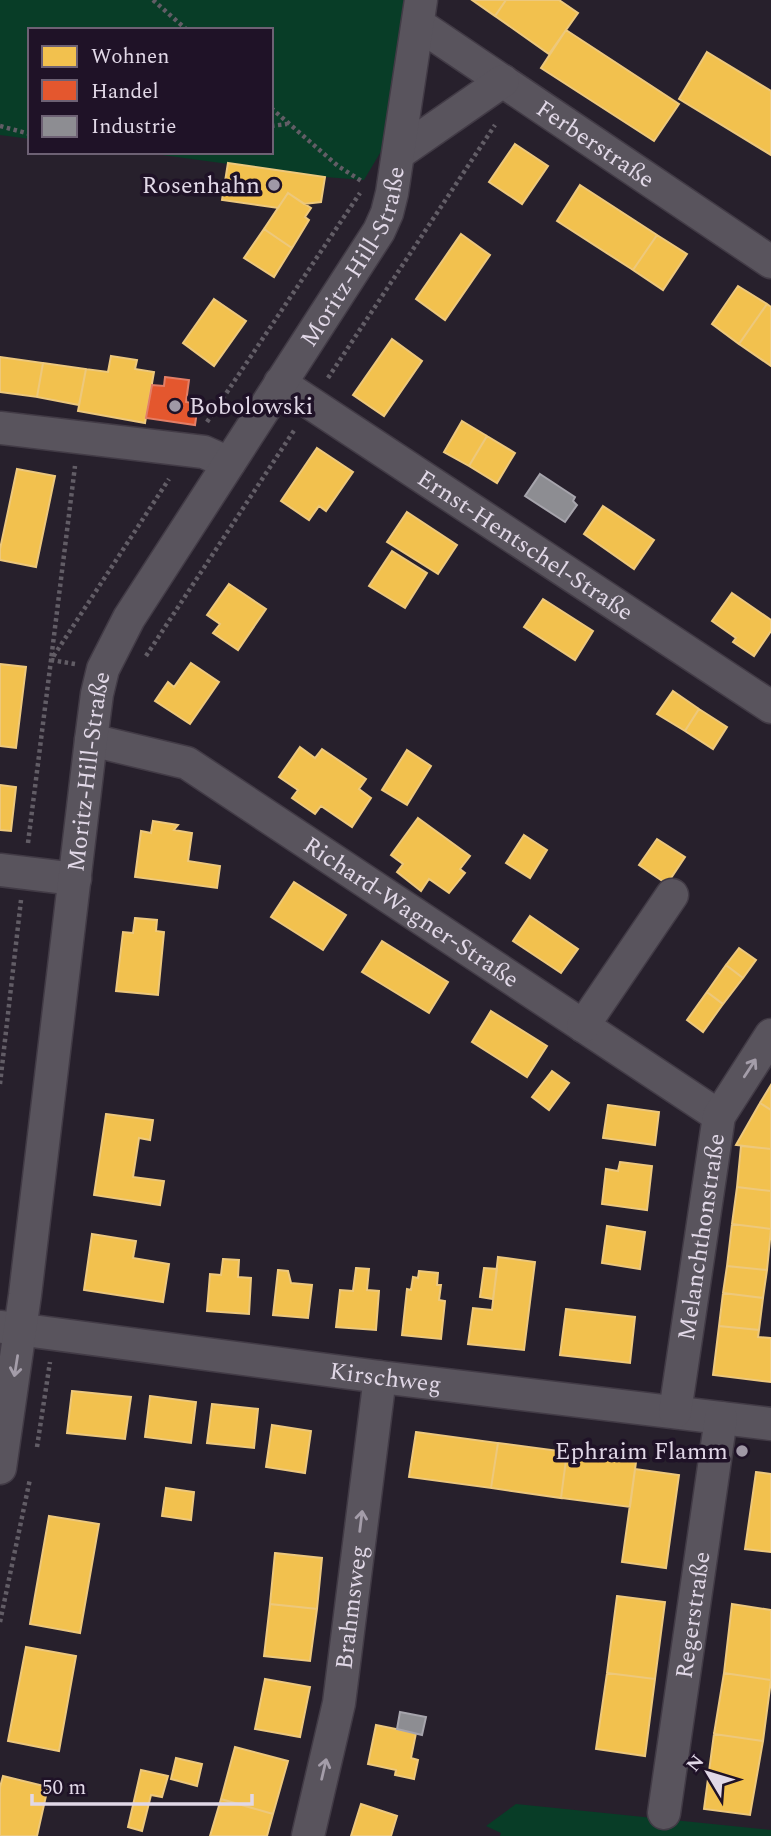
<svg xmlns="http://www.w3.org/2000/svg" width="771" height="1836" font-family="Spectral,serif">
<style>
.green{fill:#083d27}
.homes{fill:#f2c14e;stroke:#edc87c;stroke-width:2}
.shops{fill:#e4572e;stroke:#e37e66;stroke-width:2}
.industry{fill:#8d8d92;stroke:#a6a4ac;stroke-width:2}
.lines{fill:none;stroke-linecap:round;stroke-linejoin:round}
.minor-casing{stroke:#423b46;stroke-width:35}
.path{stroke:#625d66;stroke-width:4.5;stroke-dasharray:3.5 3.5;stroke-linecap:butt}
.minor{stroke:#59545d;stroke-width:32}
.oneway{stroke:#a49da9}
.poi-dot{fill:#a098a6;stroke:#1f1227;stroke-width:2.5}
.labels{text-anchor:middle;stroke-width:7;stroke-linejoin:round;paint-order:stroke}
.street-label{font-size:24px;fill:#e1d8e7;stroke:#1f1227}
.poi-label{font-size:24px;fill:#e1d8e7;stroke:#1f1227;text-anchor:end}
</style>
<rect width="100%" height="100%" fill="#27202c"/>
<!-- green -->
<path class="green" d="M0,0H407L383,148L364,180L325,177L140,152H271V30H30V139L0,135Z
M516,1804L771,1830V1836H500L501,1833L486,1826Z"/>
<!-- homes -->
<path class="homes" d="M472,0H506L495,16Z
M506,0H559L578,13L549,54L495,16Z
M566,30L679,104L654,141L541,68Z
M707,52L771,91V155L679,99Z
M515,144L548,166L522,204L489,182Z
M228,163L325,177L321,202L304,204L288,193L278,208L222,200Z
M580,185L657,235L633,270L557,221Z
M288,193L311,208L305,217L309,220L292,248L264,229Z
M264,229L292,248L274,277L244,258Z
M461,234L490,255L445,320L416,299Z
M657,235L687,254L663,290L633,270Z
M738,286L767,304L739,344L712,324Z
M214,299L246,321L214,366L183,343Z
M767,304L771,307V366L739,344Z
M392,339L422,361L384,416L353,395Z
M111,356L137,360L135,369L154,372L145,423L78,411L86,369L108,372Z
M0,357L43,363L37,397L0,392Z
M43,363L86,369L79,405L37,397Z
M462,421L487,436L469,466L444,452Z
M487,436L515,453L497,483L469,466Z
M317,448L353,472L326,511L319,506L309,520L281,501Z
M17,469L55,476L36,567L0,560V549Z
M603,506L654,540L634,569L584,534Z
M407,512L457,545L438,574L387,542Z
M392,551L427,573L405,608L369,586Z
M229,584L266,609L238,650L213,633L220,624L207,615Z
M732,593L771,620V631L754,656L733,642L736,638L712,621Z
M543,599L593,631L575,660L524,627Z
M191,663L219,682L190,724L155,701L168,682L174,687Z
M0,664L26,667L16,748L0,746Z
M673,691L699,709L685,731L657,714Z
M699,709L727,727L713,749L685,731Z
M300,747L315,758L322,749L366,779L359,789L371,798L352,827L321,806L315,814L292,798L298,790L279,777Z
M407,750L431,766L407,805L382,790Z
M0,785L16,787L11,831L0,830Z
M418,818L470,856L460,869L465,873L449,893L429,879L421,891L397,872L403,864L391,855Z
M153,821L178,825L174,830L192,833L188,861L220,866L217,888L135,877L141,831L151,833Z
M524,835L547,850L530,878L506,863Z
M657,839L685,857L667,884L639,865Z
M294,882L346,915L323,950L271,917Z
M530,916L578,949L561,973L513,941Z
M135,918L157,920L156,931L164,932L158,995L116,991L123,932L133,933Z
M382,941L448,982L429,1013L362,972Z
M739,948L756,960L743,978L726,965Z
M726,965L743,978L723,1004L707,992Z
M707,992L723,1004L703,1032L687,1020Z
M491,1011L547,1046L527,1077L472,1042Z
M552,1071L569,1083L549,1110L532,1097Z
M771,1085V1110L760,1103Z
M760,1103L771,1110V1149L736,1145Z
M608,1105L659,1112L655,1145L603,1138Z
M106,1114L153,1120L150,1140L139,1138L133,1177L164,1181L160,1205L94,1195Z
M741,1146L771,1149V1191L737,1187Z
M620,1162L652,1166L647,1210L602,1204L606,1169L618,1171Z
M737,1187L771,1191V1229L732,1224Z
M732,1224L771,1229L767,1270L727,1266Z
M607,1226L645,1232L640,1269L602,1263Z
M92,1234L136,1241L133,1258L169,1264L163,1302L84,1290Z
M498,1257L535,1262L524,1350L468,1344L473,1308L492,1310Z
M223,1259L239,1260L238,1277L251,1278L249,1314L207,1311L210,1274L221,1275Z
M727,1266L767,1270L763,1298L723,1293Z
M356,1268L369,1269L367,1290L379,1291L376,1330L336,1327L340,1290L353,1291Z
M484,1268L497,1269L493,1299L480,1297Z
M278,1270L288,1271L291,1283L312,1285L308,1318L273,1315Z
M419,1271L438,1273L437,1285H441L439,1300L445,1301L441,1339L402,1335L407,1289L411,1290L413,1277L418,1278Z
M723,1293L763,1298L759,1330L719,1326Z
M566,1309L635,1317L630,1363L560,1355Z
M719,1326L759,1330L758,1337L771,1338V1382L713,1375Z
M72,1391L131,1397L125,1439L67,1433Z
M150,1396L196,1402L191,1443L145,1437Z
M212,1404L258,1409L254,1448L207,1443Z
M272,1425L311,1431L305,1473L266,1467Z
M416,1432L498,1443L491,1488L409,1477Z
M498,1443L567,1452L561,1498L491,1488Z
M567,1452L636,1462L630,1507L561,1498Z
M635,1469L679,1475L666,1568L622,1562Z
M756,1472L771,1474V1552L745,1549Z
M166,1488L194,1492L191,1520L162,1516Z
M49,1516L99,1524L80,1633L30,1624Z
M275,1553L322,1558L317,1609L270,1604Z
M617,1596L665,1602L655,1679L607,1673Z
M270,1604L317,1609L310,1661L264,1656Z
M732,1604L771,1610V1680L724,1673Z
M26,1647L76,1656L59,1751L8,1741Z
M607,1673L655,1679L645,1756L596,1749Z
M724,1673L771,1680L763,1741L714,1734Z
M265,1679L310,1687L300,1737L255,1729Z
M376,1725L416,1733L411,1758L418,1760L414,1779L395,1775L396,1770L368,1764Z
M714,1734L763,1741L750,1815L704,1809Z
M235,1747L288,1761L273,1814L221,1799Z
M176,1758L202,1764L197,1786L171,1779Z
M141,1770L168,1776L162,1797L151,1795L142,1831L128,1827Z
M3,1776L48,1787L37,1836H0V1787Z
M221,1799L273,1814L267,1836H210Z
M361,1804L397,1816L391,1836H351Z"/>
<!-- shops -->
<path class="shops" d="M165,377L189,380L186,402L198,404L195,425L146,418L152,385L164,386Z"/>
<!-- industry -->
<path class="industry" d="M540,474L575,497L573,501L577,505L565,522L525,496Z
M400,1712L426,1717L422,1735L397,1729Z"/>
<g class="lines">
<defs>
<g id="minor">
<path id="s1" d="M418,24L771,262"/>
<path d="M399,153L503,81"/>
<path id="s2" d="M280,383L771,707"/>
<path d="M0,428L204,452L229,463"/>
<path id="s3" d="M91,740L187,763L719,1116"/>
<path d="M0,870L75,879"/>
<path d="M583,1026L672,895"/>
<path id="s4" d="M2,1327L380,1377L771,1424"/>
<path id="s5" d="M675,1412L719,1116L771,1035"/>
<path id="s6" d="M0,1468L25,1295L91,740L97,694L103,669L129,618L379,231L387,213L392,193L421,0"/>
<path id="s7" d="M664,1813L721,1418"/>
<path id="s8" d="M308,1836L339,1703L380,1377"/>
</g>
</defs>
<!-- minor casing -->
<use href="#minor" class="minor-casing"/>
<!-- path -->
<path class="path" d="M153,0L187,30
M271,108L338,166L363,182
M0,126L30,134
M271,126L287,124
M328,378L495,125
M207,422L360,193
M146,656L295,429
M75,664L51,660L75,466
M28,843L51,660L169,479
M0,1084L21,900
M37,1447L50,1362
M0,1622L30,1479"/>
<!-- minor -->
<use href="#minor" class="minor"/>
</g>
<!-- one-way arrows -->
<defs><path id="oneway-shaft" d="M-6 0H5M1.5-3L5.5 0L1.5 3" fill="none" stroke-width="1.6" stroke-linecap="round" stroke-linejoin="round" transform="scale(1.75)"/></defs>
<g class="oneway">
<use href="#oneway-shaft" transform="translate(750 1068) rotate(-57)"/>
<use href="#oneway-shaft" transform="translate(16 1366) rotate(99)"/>
<use href="#oneway-shaft" transform="translate(361 1521) rotate(-83)"/>
<use href="#oneway-shaft" transform="translate(324 1769) rotate(-77)"/>
</g>
<!-- markers -->
<g class="poi-dot">
<circle cx="274" cy="185" r="7"/>
<circle cx="175" cy="406" r="7"/>
<circle cx="742" cy="1451" r="7"/>
</g>
<g class="labels">
<!-- street labels -->
<g class="street-label">
<text dy="8" stroke="none"><textPath href="#s1" startOffset="214">Ferberstraße</textPath></text>
<text dy="8" stroke="none"><textPath href="#s6" startOffset="1290">Moritz-Hill-Straße</textPath></text>
<text dy="8" stroke="none"><textPath href="#s2" startOffset="294">Ernst-Hentschel-Straße</textPath></text>
<text dy="8" stroke="none"><textPath href="#s6" startOffset="702">Moritz-Hill-Straße</textPath></text>
<text dy="8" stroke="none"><textPath href="#s3" startOffset="368">Richard-Wagner-Straße</textPath></text>
<text dy="8" stroke="none"><textPath href="#s5" startOffset="177">Melanchthonstraße</textPath></text>
<text dy="8" stroke="none"><textPath href="#s4" startOffset="387">Kirschweg</textPath></text>
<text dy="8" stroke="none"><textPath href="#s8" startOffset="233">Brahmsweg</textPath></text>
<text dy="8" stroke="none"><textPath href="#s7" startOffset="200">Regerstraße</textPath></text>
</g>
<!-- poi labels -->
<g class="poi-label">
<text x="260" y="193">Rosenhahn</text>
<text x="189" y="414" text-anchor="start">Bobolowski</text>
<text x="728" y="1459">Ephraim Flamm</text>
</g>
</g>
<!-- legend -->
<rect x="28" y="28" width="245" height="126" fill="#1f1227" stroke="#6d6174" stroke-width="2"/>
<rect x="42" y="46" width="35" height="21" fill="#f2c14e" stroke="#6d6174" stroke-width="2"/>
<text x="91" y="63" font-size="21" fill="#e1d8e7">Wohnen</text>
<rect x="42" y="80" width="35" height="21" fill="#e4572e" stroke="#6d6174" stroke-width="2"/>
<text x="91" y="98" font-size="21" fill="#e1d8e7">Handel</text>
<rect x="42" y="116" width="35" height="21" fill="#8d8d92" stroke="#6d6174" stroke-width="2"/>
<text x="91" y="133" font-size="21" fill="#e1d8e7">Industrie</text>
<!-- north arrow -->
<g transform="translate(708 1773) rotate(308)" stroke="#1f1227" stroke-width="5" paint-order="stroke">
<path d="M0-5L12 26L0 18L-12 26Z" fill="#e1d8e7"/>
<text y="-10" font-size="19" font-weight="bold" text-anchor="middle" fill="#e1d8e7">N</text>
</g>
<!-- scale -->
<path d="M32 1794v10h220v-10" fill="none" stroke="#e1d8e7" stroke-width="3.5"/>
<text x="42" y="1794" font-size="21" fill="#e1d8e7" stroke="#1f1227" stroke-width="5" paint-order="stroke">50 m</text>
</svg>
